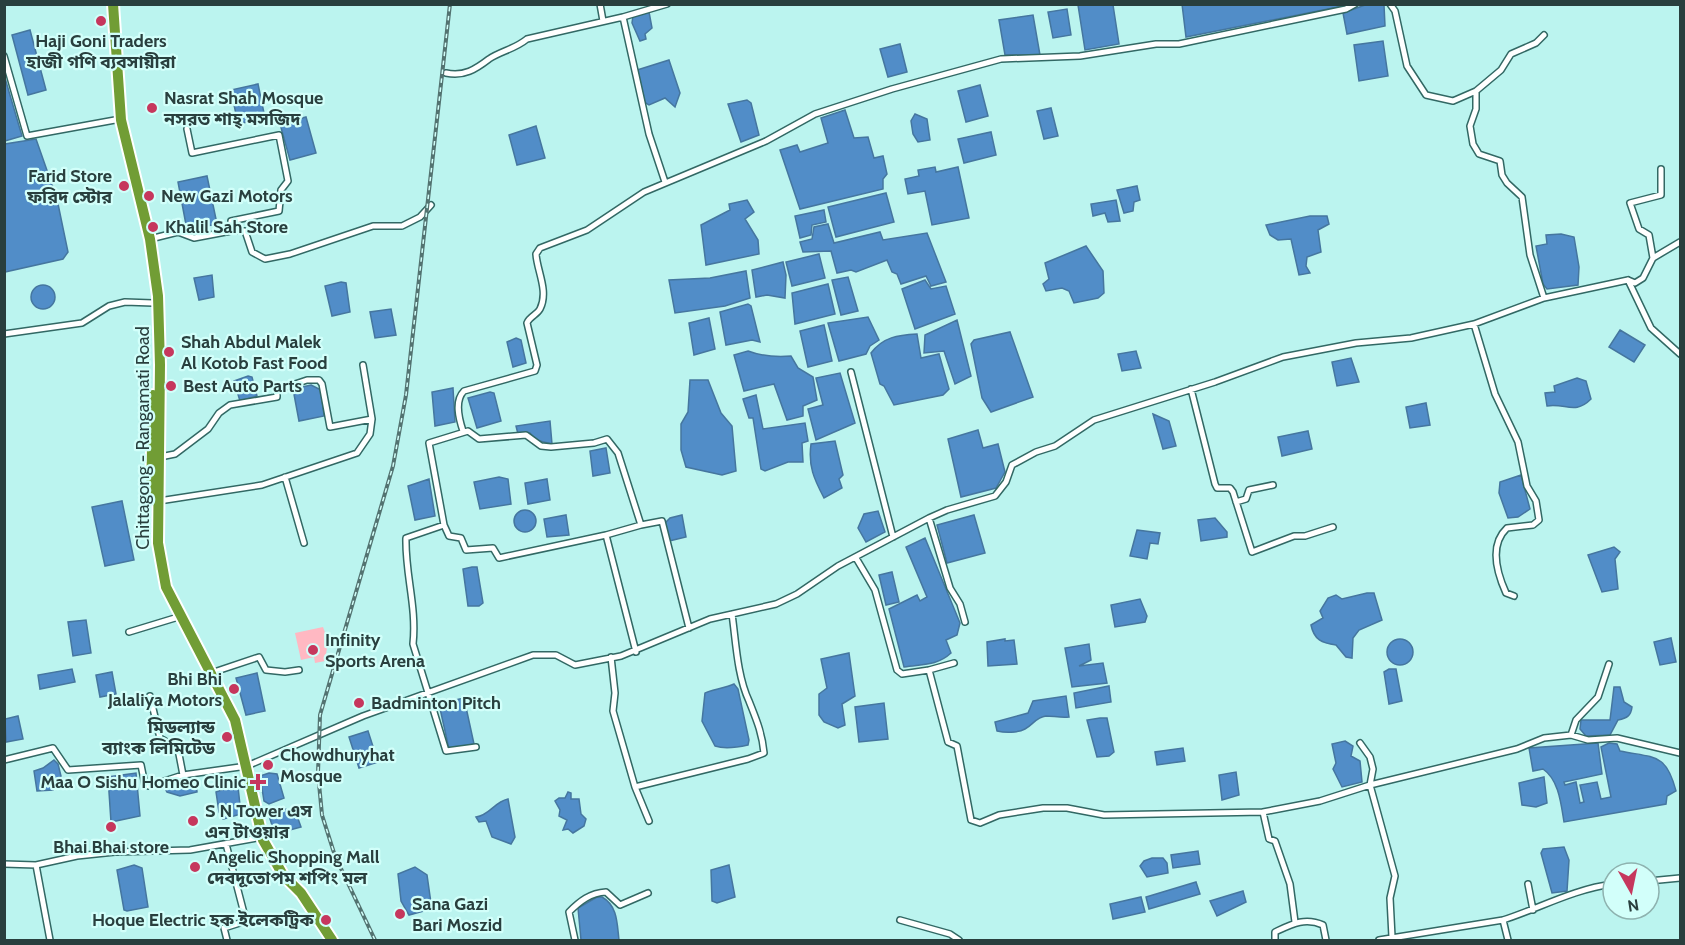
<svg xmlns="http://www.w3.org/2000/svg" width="1685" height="945" font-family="Cabin,'Noto Sans Bengali',sans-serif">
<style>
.green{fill:#ffb8c2}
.water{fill:#518dc8;stroke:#45769f;stroke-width:1.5}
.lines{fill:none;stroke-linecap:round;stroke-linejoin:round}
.street-casing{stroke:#326864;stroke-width:8}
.highway-casing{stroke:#fff;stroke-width:14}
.street{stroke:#fff;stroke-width:5}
.highway{stroke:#719d35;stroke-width:10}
.rail-casing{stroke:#537371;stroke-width:4}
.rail{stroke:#d2fffa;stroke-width:1.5;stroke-dasharray:4.5;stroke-linecap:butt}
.poi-dot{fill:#c6375d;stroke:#d2fffa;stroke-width:2}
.labels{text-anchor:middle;stroke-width:4.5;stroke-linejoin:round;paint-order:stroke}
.poi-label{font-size:18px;font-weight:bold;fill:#293f3e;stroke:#d2fffa;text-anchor:start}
.street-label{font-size:18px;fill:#293f3e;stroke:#d2fffa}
</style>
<rect width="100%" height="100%" fill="#bbf4ef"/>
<!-- green -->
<path class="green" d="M323,627L328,641L325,661L315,663L314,657L301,660L295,633Z"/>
<!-- water -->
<path class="water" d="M1182,4H1348V5L1186,37Z
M1078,5H1113L1119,44L1085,50Z
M1365,5H1384L1385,26L1347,34L1343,13Z
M1067,9L1071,35L1053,38L1048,12Z
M649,12L652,28L645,34L646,39L640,41L632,23L633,16Z
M1033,15L1040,55H1005L999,20Z
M30,30L46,90L28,95L12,35Z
M1383,41L1388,76L1359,81L1354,45Z
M900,44L907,72L888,77L880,49Z
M669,60L680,93L675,107L665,98L649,105L644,102L637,70Z
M5,78L22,136L5,141H4Z
M258,84L265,118L238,124L231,90Z
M980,85L988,116L966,122L958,91Z
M747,100L751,103L759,135L741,142L728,104Z
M1051,108L1058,136L1044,139L1037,111Z
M845,110L854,138L868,137L874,158L883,156L887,174L883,179V189L800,209L780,150L797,145L800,152L828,143L821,118Z
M915,114L927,119L930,140L918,142L913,134L911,121Z
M306,117L316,153L290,160L280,124Z
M536,126L545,158L517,165L509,135Z
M991,132L996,155L964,163L958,139Z
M36,139L57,199L68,252L63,259L5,272V144Z
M935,167L936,172L958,167L969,218L932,225L925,191L908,194L905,179L919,176L918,170Z
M207,176L217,224L187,230L178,182Z
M1137,186L1140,200L1134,202L1133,211L1124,213L1117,190Z
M886,193L894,222L836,237L828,207Z
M747,200L754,212L745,219L758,240L759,254L706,265L701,225L730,210L729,204Z
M1116,200L1120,221L1108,222L1105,213L1093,216L1091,204Z
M824,210L826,222L812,225L811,235L800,238L795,216Z
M1310,216H1327L1329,224L1318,230L1321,252L1307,257L1306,266L1310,273L1299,275L1291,239L1278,240L1270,235L1266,225Z
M828,224L834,243L880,232L883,240L927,233L946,282L931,286L926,276L901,284L897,274L892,272L887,260L856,272L851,270L837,273L831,251L803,252L800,242L812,239L814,227Z
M1561,234L1574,237L1579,267L1578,285L1547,289L1543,284L1536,246L1547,244L1546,235Z
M1086,246L1103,271L1104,293L1098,298L1074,303L1069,291L1062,288L1046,291L1043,284L1049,279L1045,263Z
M819,254L825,278L792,286L786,262Z
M783,262L786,275L785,298L767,295L756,297L752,270Z
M746,271L750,298L725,306L675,313L669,280L710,278Z
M212,275L214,297L199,300L194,278Z
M848,277L858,311L841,315L832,280Z
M925,280L931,289L946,286L955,314L915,329L902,289Z
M341,282L346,283L350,312L332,316L325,286Z
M828,284L835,314L795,324L792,293Z
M31 297a12 12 0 1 1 24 0a12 12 0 1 1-24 0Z
M748,304L751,306L760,342L752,340L726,345L720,312Z
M391,309L396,335L375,338L370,312Z
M868,317L879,340L870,346L866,354L839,361L828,323Z
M709,318L715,349L694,355L689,323Z
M957,320L971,376L955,384L944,351L924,353L925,335Z
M824,325L832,361L808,367L800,331Z
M1620,330L1645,345L1634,362L1609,347Z
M1010,332L1033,397L991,412L982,398L971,344L974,340Z
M917,334L921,358L939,354L949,389L943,395L894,405L884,386L880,384L871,353C883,337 898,335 917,334Z
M516,338L521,340L526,363L513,367L507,342Z
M748,351C761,356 777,357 791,356L798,368L813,377L817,400L803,406V416L787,420L774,384L744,391L734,355Z
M1136,351L1141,368L1122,371L1118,354Z
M1351,358L1359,382L1337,386L1332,362Z
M840,373L855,423L816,440L808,409L823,405L816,378Z
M248,376L252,377L257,396L240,401L234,381Z
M1577,378L1586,381L1591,399C1575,415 1566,403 1547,406L1545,393L1555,392L1554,386Z
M690,380H708L721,413L732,426L736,471L722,475L686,467L681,450V424L688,412Z
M311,385L321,390L324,416L299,421L293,389Z
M453,388L455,422L435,426L432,392Z
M490,392L494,393L501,421L477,428L468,398Z
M756,395L763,429L805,423L808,441L802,443L803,462H788L765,471L761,469L753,418H749L743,399Z
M1426,403L1430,425L1410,428L1406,407Z
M1153,414L1169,421L1176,446L1163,449Z
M550,421L552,444L536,440L530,433L518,434L516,426Z
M978,430L983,448L998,444L1005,472L996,488L961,497L948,439Z
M1308,431L1312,449L1282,456L1278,437Z
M835,441L843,475L839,479L842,488L824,498C814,479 808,466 811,444Z
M606,448L610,473L593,476L590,451Z
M1521,475L1530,509L1518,517L1508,518L1499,493L1500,482Z
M499,477L508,479L511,504L480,509L474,482Z
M429,479L435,516L415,520L408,486Z
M547,479L550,500L528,504L525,483Z
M122,501L134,560L105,566L92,507Z
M514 521a11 11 0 1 1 22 0a11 11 0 1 1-22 0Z
M878,511L885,532L866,542L858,528L864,514Z
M566,515L569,535L547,537L544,519Z
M682,515L686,537L669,541L665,523L670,518Z
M974,515L985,553L947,563L937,525Z
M1215,518L1227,532V537L1201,541L1198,520Z
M1137,530L1160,533L1158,544L1150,543L1147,559L1130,556Z
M925,538L960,623L957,635L946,640L951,653C937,666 922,664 904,667L889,609L917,595L920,601L927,597L906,547Z
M1614,547L1620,552L1615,559L1618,589L1602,592L1588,555Z
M472,567H477L483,603L479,606H468L463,569Z
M892,572L899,602L886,605L879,575Z
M1367,593H1374L1382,620L1359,630L1353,638L1352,658L1346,657L1336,645C1322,643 1314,640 1311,625L1323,618L1320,611L1328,598L1336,595L1342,599Z
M1140,599L1147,616L1145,622L1115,627L1111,605Z
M86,620L91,653L73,656L68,622Z
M1671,638L1676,662L1660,665L1654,642Z
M1387 652a13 13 0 1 1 26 0a13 13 0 1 1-26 0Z
M1005,639V641L1014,640L1017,664L988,666L987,642Z
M1089,644L1091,660L1079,666L1103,663L1107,683L1072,687L1065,648Z
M849,653L855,696L842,704L845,725L838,728L824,722L819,715V694L827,688L821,659Z
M72,669L75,682L40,689L38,675Z
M1389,669H1396L1402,701L1389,704L1384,672Z
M112,672L116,694L100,697L96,675Z
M257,673L265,711L246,715L236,678Z
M734,684L738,689L749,740L748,745C739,747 724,749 715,746L702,721L705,693C709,690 726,688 734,684Z
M1109,686L1111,702L1076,708L1074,693Z
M1614,687H1620L1624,702L1632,707C1631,716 1627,718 1618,720L1610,735L1586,736L1580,729L1581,720H1610Z
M1066,696L1069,717C1061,718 1053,716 1046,716C1036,717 1033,725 1025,729C1018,733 1005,733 997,731L995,722L1028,713L1033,701Z
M464,698L474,744L449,749L439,704Z
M884,703L888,739L859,742L855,707Z
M18,716L23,739L6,742L5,719Z
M1100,718H1107L1114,752L1109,756L1097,757L1087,720Z
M368,731L378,762L359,768L349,737Z
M1345,741L1353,746L1351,756L1360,761L1362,782L1342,787L1333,769L1336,763L1332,744Z
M1598,743L1602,774L1564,782L1565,785L1576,782L1580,803L1584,802L1580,785L1597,782L1601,799L1611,797L1601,747L1609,743L1617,744L1620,751C1655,758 1666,753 1676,791L1667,796L1666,804L1564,822C1561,804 1559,780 1543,769L1533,771L1529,748Z
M1183,748L1185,761L1157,765L1155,752Z
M54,760L58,764L61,776L55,782L53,790L37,791L34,771L43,768Z
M1236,772L1239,795L1222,800L1219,775Z
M136,773L140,816L111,822L108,777Z
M269,773L277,774L284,798L269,804L264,801L260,776Z
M1544,777L1547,803L1536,807L1522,805L1519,783Z
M182,778L196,783L197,792L180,796L167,792L163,785L166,781Z
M232,786L238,787L241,814L223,819L219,812L216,792Z
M568,792L571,793V799H579L581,814L586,819L584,826L573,833L568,829L563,830L567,820L559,816L560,810L555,801L559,798H565Z
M508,799L515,837L511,844L492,837L486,821L479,822L476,817C490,815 494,802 508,799Z
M285,809L296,813L301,827L279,833L272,825L269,816Z
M1564,847L1569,860L1567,891L1552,893L1541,853L1543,849Z
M1198,851L1200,864L1173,868L1171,855Z
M1152,858H1163L1167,863L1168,873L1147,877L1140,866L1144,861Z
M134,865L142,868L148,907L127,911L124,910L117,870Z
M729,865L735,897L717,903L712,901L711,870Z
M415,867L427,875L431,903L427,910L409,915L401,901L398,874Z
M1196,882L1200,894L1149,909L1146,897Z
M1243,891L1246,902L1217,916L1210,901Z
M597,897H602C618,906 617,924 619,940H581L578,908Z
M1141,897L1145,912L1113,919L1110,904Z"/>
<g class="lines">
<defs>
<path id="street" d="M600,4L603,21
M1390,4L1395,11L1407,66L1426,95L1453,101L1476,91V109L1470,126L1473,144L1479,154L1500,161L1502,175L1507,183L1522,197L1530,255L1544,298
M4,56L27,136L115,120
M446,73C464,77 476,69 489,59C501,51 515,49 527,39L623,17
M1476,91L1501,70L1511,54L1536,43L1544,35
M665,182L649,134L623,17L667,4
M231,231H245L252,252L265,259L290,254L373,226H402L420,217L431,205
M150,239L178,232L194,238L231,231V221L279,211L281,190L288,181L279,135L192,153L187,129
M1653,258L1649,235L1639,229L1630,203L1661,195V169
M1628,280L1651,328L1680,354
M1474,324L1495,394L1518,442L1527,486L1536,501L1539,520L1533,525L1507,528C1489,545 1497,573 1506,593L1514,596
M4,334L82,323L109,306L125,302L153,303
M851,372L893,537
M1191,389L1215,484L1217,488H1230L1233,492L1252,552L1294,536H1305L1333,527
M463,431C459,419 454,401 464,391L535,371L537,365L527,323C530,316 537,315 540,309C549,291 537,271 536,254L540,248L587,230L644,192L766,141L815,114L892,89L1001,59L1080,56L1156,44H1179L1346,9L1355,4
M160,457L175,454L208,429L219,413L230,405L277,397V390L307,380H319L322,384L330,427L372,419
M285,477L304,543
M159,501L262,485L357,453L370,434L372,419L363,365
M1236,502L1246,499L1249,490L1273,485
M929,518L950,588L960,604L965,622
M444,525L406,538C405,574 417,607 413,644L446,751L476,747
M606,535L499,558L493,548L466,550L461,538L449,536L444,525L429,443L468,431L479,439L526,435L541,446L551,447L594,443L607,439L618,453L641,525L662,521L689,628
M856,558L875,590L897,670L902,674L929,670
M129,632L175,618
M636,652L606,535L641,525
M611,657L615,693L613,711L635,787L748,759L764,753C762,732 756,719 749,701C737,675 736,642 732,614
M954,663L929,670L948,742L957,746L971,820L980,823L999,815L1043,808H1067L1104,815L1263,812L1320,801L1370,785L1517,749L1544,738L1571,735
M1609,664L1598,697L1576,720L1571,735L1588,740L1617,738L1680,753
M211,673L259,657L266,670L285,672L299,670
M150,696L160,738L178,749L183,775L247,766L363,716L533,655H556L575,665L621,656L710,619L776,604L797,594L838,566L929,518L947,510L995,496L1006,482L1012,465L1036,452L1055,446L1094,420L1215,382L1283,357L1356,343L1411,338L1474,324L1544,298L1628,280L1635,283L1643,278L1653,258L1680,242
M1360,743L1370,757L1373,769L1370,785L1395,876L1390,898L1392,937
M4,760L53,748L68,770L141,765L145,785L149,786L183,775
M635,787L649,821
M1263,812L1269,839L1275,841L1290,884L1295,922
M226,844L246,921L224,928L227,940
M4,864L36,865L77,856L115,852L190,850L257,838
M36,865L50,940
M1649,881L1680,878
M1528,884L1533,910
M900,920L950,934L959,940
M575,940L569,912C580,901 590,893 606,892L620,905L648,893
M1275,940V932C1292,924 1305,917 1323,925L1326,940
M1379,940L1503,920
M1508,940L1503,920C1540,908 1574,889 1613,884"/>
<path id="highway" d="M113,4L121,120L150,239L158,296L160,365L158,543L166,587L235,720L263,840L283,875L301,893L332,940
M151,499L153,395"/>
</defs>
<!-- street casing -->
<use href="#street" class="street-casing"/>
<!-- highway casing -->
<use href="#highway" class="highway-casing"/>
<!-- street -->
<use href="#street" class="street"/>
<!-- highway -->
<use href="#highway" class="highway"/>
<defs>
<path id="rail" d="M375,940L335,856L322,815L318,773L320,715L393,466L406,395L450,4"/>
</defs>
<!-- rail casing -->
<use href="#rail" class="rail-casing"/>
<!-- rail -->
<use href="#rail" class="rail"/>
</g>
<!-- markers -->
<g class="poi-dot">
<circle cx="101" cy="21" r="6"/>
<circle cx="152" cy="108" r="6"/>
<circle cx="124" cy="186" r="6"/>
<circle cx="149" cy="196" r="6"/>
<circle cx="153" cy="227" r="6"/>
<circle cx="169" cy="352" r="6"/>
<circle cx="171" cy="386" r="6"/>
<circle cx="313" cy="650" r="6"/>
<circle cx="234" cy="689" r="6"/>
<circle cx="359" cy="703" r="6"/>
<circle cx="227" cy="737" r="6"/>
<circle cx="268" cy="765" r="6"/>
<path d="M255 773h6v6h6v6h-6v6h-6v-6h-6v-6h6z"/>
<circle cx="193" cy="821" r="6"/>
<circle cx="111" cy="827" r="6"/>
<circle cx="195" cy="867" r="6"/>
<circle cx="400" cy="914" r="6"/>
<circle cx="326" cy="920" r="6"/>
</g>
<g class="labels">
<!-- poi labels -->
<g class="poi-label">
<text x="101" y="47" text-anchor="middle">Haji Goni Traders<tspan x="101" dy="21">হাজী গণি ব্যবসায়ীরা</tspan></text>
<text x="164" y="104">Nasrat Shah Mosque<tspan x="164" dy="21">নসরত শাহ্‌ মসজিদ</tspan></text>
<text x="112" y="182" text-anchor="end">Farid Store<tspan x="112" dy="21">ফরিদ স্টোর</tspan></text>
<text x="161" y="202">New Gazi Motors</text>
<text x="165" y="233">Khalil Sah Store</text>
<text x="181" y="348">Shah Abdul Malek<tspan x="181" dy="21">Al Kotob Fast Food</tspan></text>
<text x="183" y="392">Best Auto Parts</text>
<text x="325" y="646">Infinity<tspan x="325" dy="21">Sports Arena</tspan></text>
<text x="222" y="685" text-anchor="end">Bhi Bhi<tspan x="222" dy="21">Jalaliya Motors</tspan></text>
<text x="371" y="709">Badminton Pitch</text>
<text x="215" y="733" text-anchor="end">মিডল্যান্ড<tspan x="215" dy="21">ব্যাংক লিমিটেড</tspan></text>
<text x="280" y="761">Chowdhuryhat<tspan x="280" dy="21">Mosque</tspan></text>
<text x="246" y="788" text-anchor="end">Maa O Sishu Homeo Clinic</text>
<text x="205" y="817">S N Tower এস<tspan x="205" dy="21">এন টাওয়ার</tspan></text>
<text x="111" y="853" text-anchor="middle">Bhai Bhai store</text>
<text x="207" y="863">Angelic Shopping Mall<tspan x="207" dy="21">দেবদূতোপম শপিং মল</tspan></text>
<text x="412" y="910">Sana Gazi<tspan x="412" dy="21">Bari Moszid</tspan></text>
<text x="314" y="926" text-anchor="end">Hoque Electric হক ইলেকট্রিক</text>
</g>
<!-- street labels -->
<g class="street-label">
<text transform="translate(143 438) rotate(-90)" y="6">Chittagong - Rangamati Road</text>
</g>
</g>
<!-- border -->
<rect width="1685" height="945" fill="none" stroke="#293f3e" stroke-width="12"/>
<!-- north arrow -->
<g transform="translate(1631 891) rotate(171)"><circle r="28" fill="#d2fffa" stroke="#8eb2af" stroke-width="1.5"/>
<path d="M0-4.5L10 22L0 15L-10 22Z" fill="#c6375d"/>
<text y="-9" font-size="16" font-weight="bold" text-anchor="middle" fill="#293f3e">N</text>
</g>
</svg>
